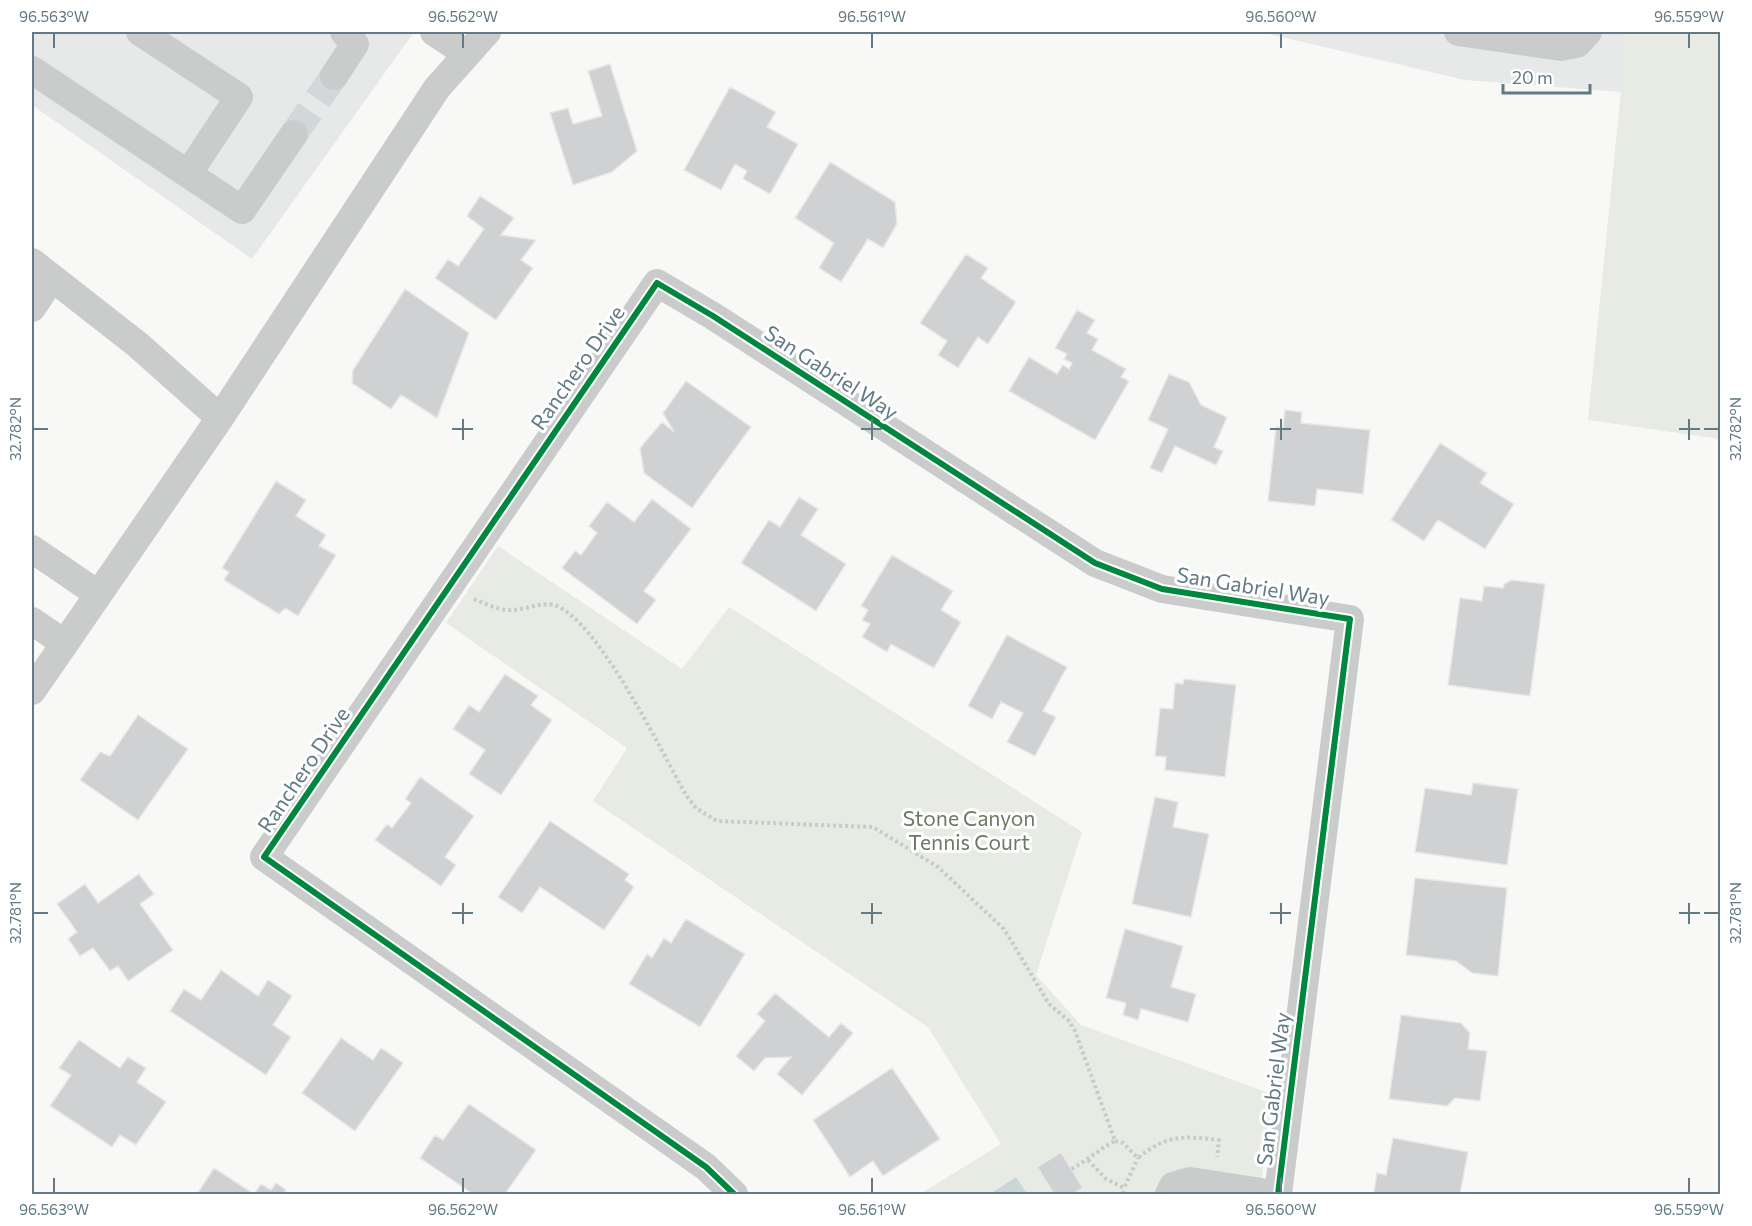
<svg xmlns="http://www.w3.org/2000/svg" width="1752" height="1226" font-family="Commissioner,sans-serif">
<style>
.built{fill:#e7e8e8}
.green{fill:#e8eae4}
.water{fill:#cad6d8}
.building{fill:#cfd1d2;stroke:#e8e8e6;stroke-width:1.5}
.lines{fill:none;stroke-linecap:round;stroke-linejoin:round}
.minor-tunnel{stroke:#d2d8da;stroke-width:28;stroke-dasharray:28 14;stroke-linecap:butt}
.path{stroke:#c8cacb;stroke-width:4;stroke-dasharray:3 3;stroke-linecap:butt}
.minor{stroke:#cacccc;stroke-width:28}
.cycleway-casing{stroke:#fff;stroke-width:10}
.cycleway{stroke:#00873e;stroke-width:6}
.ticks{fill:none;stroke:#627a83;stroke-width:2}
.labels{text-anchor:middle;stroke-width:6;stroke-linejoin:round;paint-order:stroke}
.street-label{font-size:21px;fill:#627a83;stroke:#fff}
.park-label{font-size:21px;fill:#6a7a61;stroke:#fff}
.neatline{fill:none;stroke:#627a83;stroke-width:2}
.ticks-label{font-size:15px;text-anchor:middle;fill:#627a83}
</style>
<rect width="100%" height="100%" fill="#f8f8f7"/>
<!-- built -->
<path class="built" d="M32,32H414L252,259L32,105Z
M1260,32H1627L1622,92L1465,80Z"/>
<!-- green -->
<path class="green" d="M1627,32H1720V439L1588,420Z
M498,546L682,669L729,607L1082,832L1036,975L1081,1025L1272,1094L1260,1194H920L1001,1144L928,1027L593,801L627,748L446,623Z"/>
<!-- water -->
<path class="water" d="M1016,1177L1027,1194H990Z"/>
<!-- building -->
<path class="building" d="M610,64L637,151L612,172L573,185L550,113L568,108L573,124L602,116L588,71Z
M730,87L776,112L767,127L798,144L770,194L743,179L747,171L735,164L721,190L684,170Z
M830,162L895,202L897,224L883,248L868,239L841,282L819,268L834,243L795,218Z
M480,196L514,218L501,235L536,240L521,260L533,268L496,320L435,278L448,259L458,266L484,229L467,216Z
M966,254L988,268L981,278L1016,302L988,344L978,337L958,368L938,355L947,341L920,323Z
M405,289L469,333L437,418L401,395L391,409L352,383L353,370Z
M1077,310L1095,320L1087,333L1098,339L1092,350L1126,369L1121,377L1129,381L1095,440L1009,391L1029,357L1057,374L1063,365L1069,369L1072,363L1064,359L1067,354L1055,348Z
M1169,374L1189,382L1201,405L1227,417L1214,447L1223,451L1216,465L1175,446L1162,473L1150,468L1168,429L1148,420Z
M686,381L751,427L692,508L644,473L640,448L662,422L674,432L663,413Z
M1285,410L1302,412L1301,423L1370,430L1363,494L1317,489L1315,506L1268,501L1276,427L1283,428Z
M1440,443L1487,473L1480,483L1514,504L1485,549L1438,520L1424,541L1391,520Z
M276,481L306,500L296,516L326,535L319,546L336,555L298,616L285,608L279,614L224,580L229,572L222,568Z
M799,497L818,509L801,535L846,564L816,611L741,563L769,520L780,527Z
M652,499L691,529L644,591L656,600L637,624L562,568L575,551L581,555L597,533L589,526L607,502L634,522Z
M892,555L953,591L941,610L961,622L934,668L891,644L887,652L862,637L870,624L862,620L868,610L861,606Z
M1512,580L1545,584L1530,696L1448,685L1460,598L1482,601L1484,586L1503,588L1504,584Z
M1007,635L1067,667L1043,711L1056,717L1035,756L1007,742L1023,713L1001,702L992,719L968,706Z
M505,674L538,696L531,705L552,720L501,795L469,774L485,750L453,729L469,705L479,712Z
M1184,679L1236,685L1225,777L1165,770L1166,757L1155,756L1160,708L1173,709L1175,683L1183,684Z
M138,715L188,749L138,820L80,780L100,752L110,756Z
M420,777L474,816L445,857L456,865L441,886L375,840L387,824L392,828L411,803L405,799Z
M1473,783L1518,789L1507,865L1415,852L1425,788L1471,795Z
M1155,797L1178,802L1173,827L1209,834L1191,917L1132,904Z
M550,821L629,874L625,880L634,887L604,930L540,887L522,913L498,897Z
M139,874L154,894L140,904L173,950L128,981L118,966L110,971L93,948L80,956L68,939L77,932L57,904L85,884L98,903Z
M1415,878L1507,888L1498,976L1472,973L1456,961L1406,955Z
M686,919L745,954L700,1027L629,984L647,954L652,958L664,938L671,943Z
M1125,929L1183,946L1171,987L1196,994L1188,1022L1141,1009L1138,1020L1123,1015L1126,1003L1106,998Z
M221,970L258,996L268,980L292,996L273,1025L291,1037L266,1075L170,1011L184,989L201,1000Z
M775,993L829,1037L841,1023L853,1033L802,1095L777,1074L791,1057L765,1058L754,1071L736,1056L765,1021L757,1014Z
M1401,1015L1461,1023L1470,1033L1468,1049L1487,1051L1480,1101L1455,1098L1447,1106L1389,1099Z
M341,1038L373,1060L381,1048L403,1063L355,1131L302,1093Z
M79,1040L120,1068L128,1057L146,1068L137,1082L166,1102L136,1145L120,1135L112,1147L50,1106L71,1075L59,1068Z
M892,1068L940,1139L883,1176L873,1161L850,1177L813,1120Z
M469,1104L536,1150L505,1194H473L420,1158L435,1135L443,1140Z
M1393,1138L1468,1152L1460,1194H1378L1374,1192L1377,1173L1386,1175Z
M1061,1152L1083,1188L1073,1194H1054L1037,1167Z
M214,1168L254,1194L261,1184L271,1190L276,1183L286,1190L283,1194H197Z"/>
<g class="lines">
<!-- minor-tunnel -->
<path class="minor-tunnel" d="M294,134L334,76"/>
<!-- path -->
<path class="path" d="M474,599C486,604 500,611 513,610C526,609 542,602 554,605C598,619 662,753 686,795L696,808L717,821L873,827L938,867L1004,929L1049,1004L1069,1021L1075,1031L1115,1141C1099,1149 1087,1161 1071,1169
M1115,1141L1123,1143L1138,1158C1167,1134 1184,1136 1219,1140L1217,1157
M1088,1160L1106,1179L1124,1188L1138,1158
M1123,1194L1124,1188"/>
<!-- minor -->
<path class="minor" d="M434,32L467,54
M1458,32L1561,47L1577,44L1588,32
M32,70L188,174L239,97L140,32
M334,76L355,44L344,32
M188,174L242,210L294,134
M32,262L138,345L220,418L32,691
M32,308L52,278
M220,418L437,88L487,32
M32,549L98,594
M32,621L64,643
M734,1194L706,1167L264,857L657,283L713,316L1095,563L1162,589L1350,619L1278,1194
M1169,1194L1173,1186L1190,1181L1275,1194"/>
<defs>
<path id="cycleway" d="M734,1194L706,1167L264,857L657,283L713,316L1095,563L1162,589L1350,619L1278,1194"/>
</defs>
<!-- cycleway casing -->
<use href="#cycleway" class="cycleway-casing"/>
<!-- cycleway -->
<use href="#cycleway" class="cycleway"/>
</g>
<!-- ticks -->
<path class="ticks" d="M54,33V48M463,33V48M872,33V48M1281,33V48M1689,33V48M463,419V440M872,419V440M1281,419V440M1689,419V440M33,429H48M452,429H473M861,429H882M1270,429H1291M1679,429H1700M1704,429H1719M463,903V924M872,903V924M1281,903V924M1689,903V924M33,913H48M452,913H473M861,913H882M1270,913H1291M1679,913H1700M1704,913H1719M54,1178V1193M463,1178V1193M872,1178V1193M1281,1178V1193M1689,1178V1193"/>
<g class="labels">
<!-- street labels -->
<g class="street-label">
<text transform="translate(578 368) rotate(-55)" y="7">Ranchero Drive</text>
<text transform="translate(831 373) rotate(33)" y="7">San Gabriel Way</text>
<text transform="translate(1253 587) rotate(9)" y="7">San Gabriel Way</text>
<text transform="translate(304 770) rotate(-56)" y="7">Ranchero Drive</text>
<text transform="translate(1274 1089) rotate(-83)" y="7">San Gabriel Way</text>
</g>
<!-- park labels -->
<g class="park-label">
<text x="969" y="826">Stone Canyon<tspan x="969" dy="24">Tennis Court</tspan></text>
</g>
</g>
<!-- border -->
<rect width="1752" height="1226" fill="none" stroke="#ffffff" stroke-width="66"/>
<!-- scale -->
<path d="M1503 84v9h87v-9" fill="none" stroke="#627a83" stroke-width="3"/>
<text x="1512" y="84" font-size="18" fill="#627a83" stroke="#ffffff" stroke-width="4.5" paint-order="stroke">20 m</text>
<rect x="33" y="33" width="1686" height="1160" class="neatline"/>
<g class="ticks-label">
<text x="54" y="22">96.563°W</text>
<text x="463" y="22">96.562°W</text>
<text x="872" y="22">96.561°W</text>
<text x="1281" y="22">96.560°W</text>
<text x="1689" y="22">96.559°W</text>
<text transform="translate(16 429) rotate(-90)" y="5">32.782°N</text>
<text transform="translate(1736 429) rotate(-90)" y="5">32.782°N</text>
<text transform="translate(16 913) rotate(-90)" y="5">32.781°N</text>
<text transform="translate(1736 913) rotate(-90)" y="5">32.781°N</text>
<text x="54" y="1215">96.563°W</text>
<text x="463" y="1215">96.562°W</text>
<text x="872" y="1215">96.561°W</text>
<text x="1281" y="1215">96.560°W</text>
<text x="1689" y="1215">96.559°W</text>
</g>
</svg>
